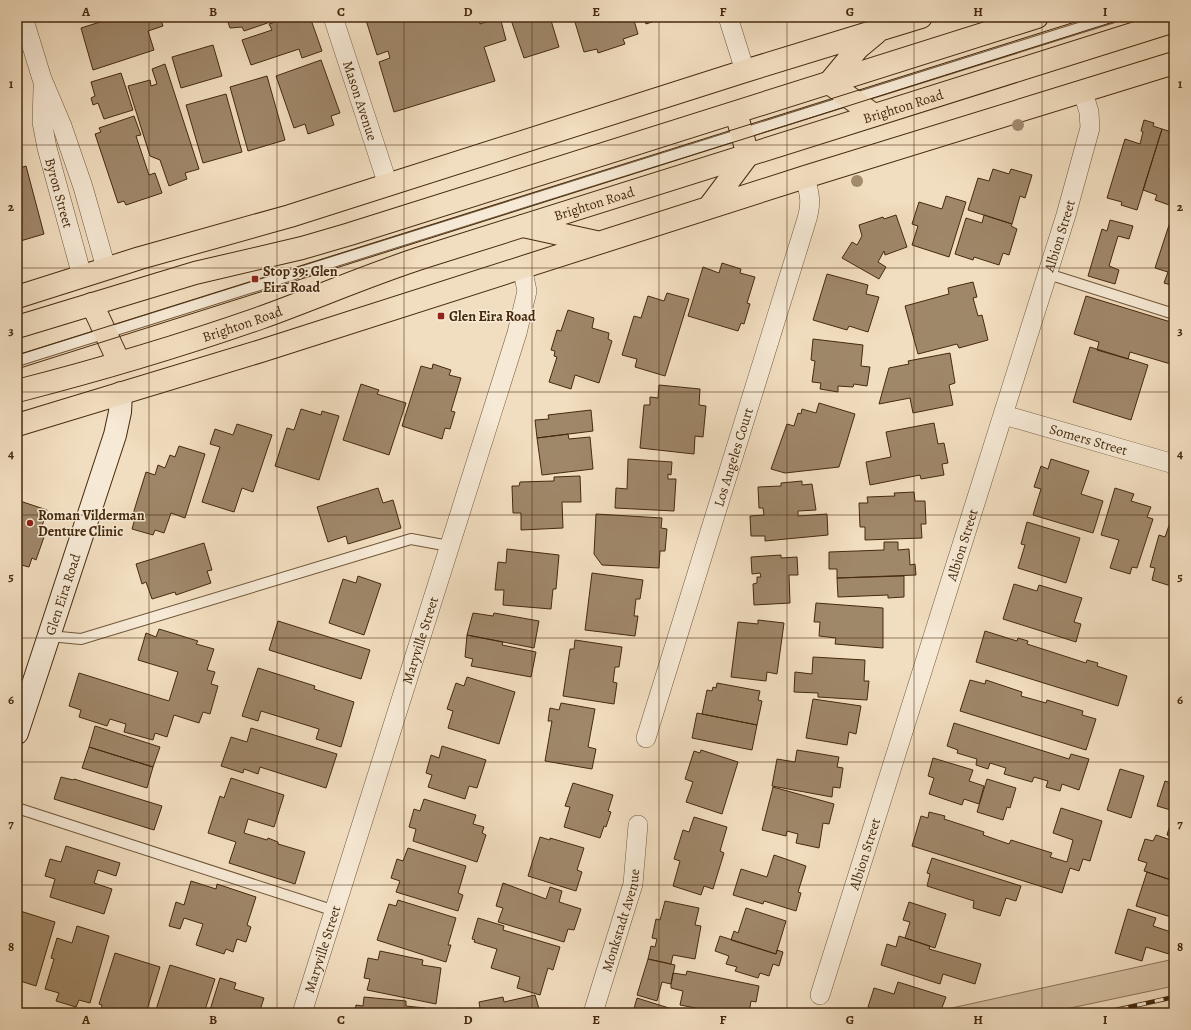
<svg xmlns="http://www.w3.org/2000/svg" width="1191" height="1030" font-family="Alegreya,serif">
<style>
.green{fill:#d4bfa1;stroke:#8d7456}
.building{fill:#9f8769;stroke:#462a0c}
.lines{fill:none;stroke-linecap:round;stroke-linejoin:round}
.lane-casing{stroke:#715739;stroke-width:12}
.street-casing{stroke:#715739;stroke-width:20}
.secondary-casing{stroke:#462a0c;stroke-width:24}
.primary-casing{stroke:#462a0c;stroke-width:24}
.highway-casing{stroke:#462a0c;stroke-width:24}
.lane{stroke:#f6e9d5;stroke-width:10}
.street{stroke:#f6e9d5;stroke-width:19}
.secondary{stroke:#f6e9d5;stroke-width:22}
.primary{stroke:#f1ddbf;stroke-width:22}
.highway{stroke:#f1ddbf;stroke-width:22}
.tram{stroke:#462a0c;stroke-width:1}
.rail-casing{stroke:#462a0c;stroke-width:4.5}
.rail{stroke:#f6e9d5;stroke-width:3;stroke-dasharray:9;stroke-linecap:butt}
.tree{fill:#a28b6d}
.grid{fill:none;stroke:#462a0c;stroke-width:1;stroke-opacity:0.55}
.poi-dot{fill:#8f2418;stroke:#f6e9d5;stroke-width:1.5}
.labels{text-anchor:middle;stroke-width:3;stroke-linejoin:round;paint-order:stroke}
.street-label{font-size:14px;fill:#462a0c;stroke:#f6e9d5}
.poi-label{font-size:14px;font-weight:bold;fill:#462a0c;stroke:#f6e9d5;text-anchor:start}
.neatline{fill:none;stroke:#462a0c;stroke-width:1.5}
.grid-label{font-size:13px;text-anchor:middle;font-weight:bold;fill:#462a0c}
</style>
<rect width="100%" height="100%" fill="#f1ddbf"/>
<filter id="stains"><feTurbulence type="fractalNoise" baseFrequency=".005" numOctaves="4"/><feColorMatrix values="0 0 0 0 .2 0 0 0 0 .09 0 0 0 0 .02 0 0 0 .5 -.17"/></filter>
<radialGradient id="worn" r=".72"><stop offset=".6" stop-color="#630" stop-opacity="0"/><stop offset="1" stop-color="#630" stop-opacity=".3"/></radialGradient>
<!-- green -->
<path class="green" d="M1174,959V986L1047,1013H929Z"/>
<!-- building -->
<path class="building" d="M116,17H160L163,26L148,31L154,50L93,70L81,28Z
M226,17H285L244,31L242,27L230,28Z
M289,17H310L322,51L302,58L299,49L251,65L242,40L272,30L269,24Z
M365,17H478L480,24L500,17L506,40L484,47L495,81L394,112L379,62L390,58L388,51L377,55Z
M510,17H550L559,47L524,58Z
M579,17H633L638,34L623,39L625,44L598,53L597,49L584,52L574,19Z
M644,17H667L646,24Z
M213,45L222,76L181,88L172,57Z
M321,60L340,113L331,116L334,125L308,134L305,124L294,128L276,76Z
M165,64L199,169L185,173L187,179L169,186L160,160L150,156L128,86L150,80L151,86L157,84L152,69Z
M121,73L133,110L104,119L98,103L93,105L91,98L95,96L91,82Z
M267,76L285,140L248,151L230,87Z
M226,94L242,152L203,163L186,105Z
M134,116L141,135L136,136L149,175L155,173L162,193L126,205L124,201L118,203L95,134L101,132L99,128Z
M1144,120L1154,123L1153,126L1162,129L1137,210L1121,205L1122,202L1107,198L1125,139L1140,144L1143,132L1141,131Z
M1162,129L1172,132L1174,129V200L1172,206L1155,200L1157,195L1143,190Z
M26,166L44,234L17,242V169Z
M993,169L1009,174L1011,169L1032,175L1025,198L1020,196L1012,224L968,210L978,178L989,181Z
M946,196L966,202L949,257L912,245L918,226L912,224L919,202L942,209Z
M896,215L907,247L885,255L884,251L878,262L886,267L879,279L842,258L852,242L857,245L862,236L859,225L883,217L884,219Z
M984,215L1012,224L1011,226L1017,229L1009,255L1003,253L999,265L974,257L973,260L955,254L966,218L982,223Z
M1172,216H1174V286L1164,283L1168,272L1155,268Z
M1110,220L1133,226L1129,239L1118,236L1109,266L1119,270L1115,284L1088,276L1102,229L1107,231Z
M722,263L741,269L740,273L755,277L747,303L750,304L744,324L741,323L738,331L688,316L703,267L719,273Z
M827,274L868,285L866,294L879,297L868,332L849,326L847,330L813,320Z
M973,282L977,297L973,298L978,316L982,315L988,340L959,348L957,344L918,354L905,306L949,294L948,288Z
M667,293L689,299L665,376L635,367L637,359L622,355L634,316L641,318L648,296L664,301Z
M1086,296L1174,323V365L1130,352L1128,359L1097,350L1099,342L1074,334Z
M568,310L594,318L592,328L609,333L608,339L612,341L599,383L575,375L571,389L549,382L557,357L554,356L555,351L551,350L557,330L561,331Z
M813,339L863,345L861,366L870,367L867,386L854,384L853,387L838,386V392L820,389L821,383L812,382L815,361L811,360Z
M1090,347L1148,365L1131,420L1073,402Z
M950,353L955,383L949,385L953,405L913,413L910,398L879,404L889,368L909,364L908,361Z
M433,364L451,370L449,375L461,378L451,411L455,412L450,429L445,428L442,439L402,426L421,366L432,369Z
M361,384L379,390L377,394L406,403L389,455L343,440Z
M659,385L700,389L699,405L706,406L703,437L695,436L694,454L640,448L644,405H650V397L658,398Z
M819,403L855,414L839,467L785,473L771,469L787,424L794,426L798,413L801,414L802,409L816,413Z
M301,409L321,415L322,411L339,416L319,480L275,466L287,428L294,430Z
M591,410L593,431L537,438L535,420L549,419L548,415Z
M934,423L938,444L944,443L948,463L942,464L944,475L921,479L920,475L870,485L866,462L891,457L886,432Z
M237,424L272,435L253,492L242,488L234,512L202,502L220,447L210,444L215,429L233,435Z
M568,434L569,439L590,437L593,469L542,475L537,438Z
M179,446L205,454L185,518L171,513L164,533L155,530L153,535L132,529L136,515L133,514L146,472L155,475L158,465L165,468L170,455L175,457Z
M628,459L672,462L671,475L668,474V479H676L674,511L615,508L616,488L627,489Z
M1051,459L1089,471L1081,494L1103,501L1093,533L1033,515L1041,489L1034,487L1041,466L1048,469Z
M580,476L581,502H562L563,528L521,530V513H513L512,486H519L520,482L554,481V477Z
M802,481V485L812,484L816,510L798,511V516L827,514L828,535L765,541V536H751L750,516L764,515L763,508H759L758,487L781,486V483Z
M378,488L383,503L393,500L401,528L348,544L346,536L328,542L317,507Z
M1115,488L1134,494L1131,501L1151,507L1147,517L1153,519L1137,568L1132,567L1130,574L1110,568L1119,540L1101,535Z
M914,492L915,501H925L926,524H921L922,538L865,540V527H860L859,503H868L867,497L895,496L894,493Z
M17,500L47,510L39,536L44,537L36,560L32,558L29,567L17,564Z
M596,514L662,518L661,528L667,529L665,551H660L659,568L602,565L594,554Z
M1173,514H1174V587L1152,580L1155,568L1150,567L1159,535L1165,537Z
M1027,522L1080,538L1066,583L1018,568L1025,545L1021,544Z
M884,542H898V550L909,549L910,565L915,564L916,575L837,578V569H829V552L884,550Z
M204,543L212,570L207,571L211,583L176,595L175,592L152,599L146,582L142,584L136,564Z
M507,549L559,555L556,589H553L551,609L503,605L504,590H495L498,562L506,563Z
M781,555V558L797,557L798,575H789L790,603L754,605L753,584L757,583V577H761L760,573L752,574L751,557Z
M592,573L643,580L640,599H636L634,616H638L635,636L585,630Z
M358,576L381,584L364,635L329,623L343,579L356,583Z
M904,576V597L888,598V595L838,597L837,578Z
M1014,584L1037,591L1039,585L1082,598L1074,622L1081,624L1076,642L1003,619Z
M816,603L883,608V648L835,644L836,638L819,636L820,622H814Z
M473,613L493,616L494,613L539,621L534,648L467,635Z
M758,620L784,623L777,674L767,672L766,681L731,677L738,622L758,624Z
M278,621L370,650L361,679L269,650Z
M159,629L198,641L196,644L214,649L207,670L215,672L211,684L218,686L210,714L203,712L199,723L174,715L167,737L155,733L153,740L124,732L126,724L110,719L107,726L79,717L81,710L69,706L79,673L169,701L178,672L138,660L146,633L156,637Z
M985,631L1017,641L1018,638L1028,641L1027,644L1086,663L1087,660L1098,663L1097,666L1127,676L1118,706L976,662Z
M467,635L503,642L502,645L536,652L531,677L471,666L473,659L465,657Z
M575,640L622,647L619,667H615L613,682L617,683L614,704L563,696L570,649H574Z
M813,657L865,660L864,681H869L867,700L818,697V693L794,692L795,672L812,674Z
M258,668L315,686L314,689L354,702L341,747L316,739L319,729L261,711L258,721L242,716Z
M467,677L515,692L499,744L448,728L453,711L447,709L456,683L464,686Z
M970,680L985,684L986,680L1022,692L1021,696L1046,703L1047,700L1083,711L1082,715L1096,719L1086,750L960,711Z
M717,683L760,691L758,700L762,701L757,725L702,714L707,690L712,691L713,687L716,688Z
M813,699L861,706L856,734L849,732L847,745L806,738Z
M561,703L595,709L588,747L596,749L592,769L545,761L552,721H548L550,708L559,710Z
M697,713L757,725L752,750L692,738Z
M954,723L1069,759L1071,754L1089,759L1079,790L1062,784L1060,791L1046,787L1048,781L1034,777L1032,782L1004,774L1006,768L990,763L988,769L976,765L977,759L957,753L958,750L947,746Z
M95,726L160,747L153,767L89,747Z
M251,728L337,754L326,788L260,767L258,774L244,769L243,773L221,766L231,737L247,742Z
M442,746L486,760L477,788L469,786L465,799L428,787L432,775L426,773L431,755L439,758Z
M89,747L153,767L147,788L82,768Z
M701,750L738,762L722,814L686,802L693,782L685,779L694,751L700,753Z
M797,750L839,757L837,767L843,768L840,788L833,787L832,797L772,786L777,759L795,762Z
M933,758L973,770L969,781L984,786L979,804L964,799L962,805L929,794L934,778L928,776Z
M1120,769L1144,776L1131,818L1107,810Z
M61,777L73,780L74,779L162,806L154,830L54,799Z
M231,778L284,795L274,827L248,819L244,833L267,840L268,838L278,842V844L305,852L295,884L229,863L236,842L208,833L220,796L224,798Z
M987,779L1016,788L1010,808L1007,807L1003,820L977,812Z
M1165,781L1174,784V811L1157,806Z
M573,783L613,795L608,811L611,812L606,827L604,826L600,838L564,827L570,807L565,806Z
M773,787L834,804L829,824L823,823L819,848L796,843L798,834L787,831L786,836L762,830Z
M424,799L476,815L473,824L484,827L482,833L486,835L477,862L413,841L416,829L409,827L414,809L420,811Z
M1061,808L1102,821L1090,861L1083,859L1079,871L1070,868L1062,893L912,846L921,816L928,818L929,812L945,816L944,819L984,832L983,835L1009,844L1011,840L1052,853L1050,857L1067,862L1073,840L1053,833Z
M1174,812V837L1167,835Z
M694,817L727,827L720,851L724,853L713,889L704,886L701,895L673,886L680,861L674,859L683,830L689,832Z
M1156,835L1174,841V881L1144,871L1147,863L1138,860L1145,839L1153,841Z
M540,837L550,840V838L584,848L577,870L582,872L576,891L528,876Z
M66,846L120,863L116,876L98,870L94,883L112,889L104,914L50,897L55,879L45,876L50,859L61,862Z
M408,848L466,866L458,893L463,895L458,911L396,892L400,881L391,878L397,859L403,861Z
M774,855L806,866L798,892L801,893L796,911L764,901L763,904L733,895L741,869L767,877Z
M932,858L1021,886L1016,901L1006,898L1000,916L973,908L974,901L927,886L930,874L927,873Z
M1147,872L1174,881V918L1136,906Z
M191,881L216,889L217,884L256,897L247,925L251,927L246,942L237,939L233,952L226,949L224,954L196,945L203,924L184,918L180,929L169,926L176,902L184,905Z
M503,883L546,899L550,887L562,891L559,902L581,909L574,930L568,929L564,942L498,922L503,908L496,906Z
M398,900L456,918L448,945H451L446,962L377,940L389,904L396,906Z
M665,901L699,908L695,925L701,926L695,959L673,955L671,964L648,959L651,946L655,947L657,939L652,938L656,919L660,920Z
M909,902L946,914L935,948L905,938L910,922L903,920Z
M746,908L786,921L776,954L731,940L734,931L738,933Z
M1128,909L1156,918L1153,926L1174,933V939L1169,954L1146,947L1142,961L1115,953Z
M17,910L55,922L36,986L17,980Z
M478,918L504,926L503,930L560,947L553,970L548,968L540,995L517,988L520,977L491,968L497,949L474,942L475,940L472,939Z
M77,926L109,936L90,1003L79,1000L76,1007L56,1001L59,993L45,989L54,959L51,958L57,938L72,943Z
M720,936L776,954L777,950L783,952L779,966L773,964L769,976L760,973L758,978L735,971L737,967L726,964L729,956L715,951Z
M899,936L930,946L929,949L981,964L975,984L943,974L940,984L881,965L887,944L896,947Z
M380,951L423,960L422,965L441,968L436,1004L367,990L370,979L364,978L368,958L378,960Z
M115,953L160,967L146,1013H110L101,1010L102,1005L99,1004Z
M648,959L675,965L671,984L662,982L657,1001L637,995Z
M170,965L215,979L204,1013H155Z
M687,971L759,986L756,1002L751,1001L749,1013H722L680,1005L683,991L671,988V984L673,973L686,975Z
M220,978L236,983L234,989L264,998L259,1013H209Z
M898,982L946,997L940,1013H925L914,1010L913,1013H881V1012L868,1007L874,988L894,994Z
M535,995L539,1009H542L543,1013H476L475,1009L480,1008L479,1002L503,997L504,1002Z
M364,997L406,1001V1006L425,1008L434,1013H355L356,1005L363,1006Z
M637,998L672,1009L671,1013H634L633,1012Z"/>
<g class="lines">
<defs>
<path id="lane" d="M1048,274L1174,314
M17,361L1114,17
M49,636L81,639L411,539L449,546
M17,808L335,911"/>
<g id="street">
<path d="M23,17L42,79L62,126L83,187L106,268"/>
<path id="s1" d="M333,17L388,185"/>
<path d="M728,17L745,71"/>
<path id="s2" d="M43,89L42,122L47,148L82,276"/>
<path id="s3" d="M1004,415L1174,464"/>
<path id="s4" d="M646,738L806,222C812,203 810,195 805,177"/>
<path id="s5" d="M820,995L1066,215L1090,128L1089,112L1083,92"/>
<path id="s6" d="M302,1013L517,333L527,291L522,267"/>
<path id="s7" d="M593,1013L633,884L638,825"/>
</g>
<g id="secondary">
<path id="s8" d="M17,733L115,435L120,412L121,393"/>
</g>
<path id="primary" d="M829,83L858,48L876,33
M709,207L748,155
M523,226L596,242
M17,297L140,258L290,216L745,71L921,17
M17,425L261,351L805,177L1174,63"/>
<g id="highway">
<path d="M829,83L874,115"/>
<path d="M736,113L748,155"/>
<path d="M92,304L119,362"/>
<path d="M17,327L195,273L302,248L350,234L1037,17"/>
<path id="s9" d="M17,391C99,370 180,346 260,318C316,298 370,274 427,256L1174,21"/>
</g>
</defs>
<!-- lane casing -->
<use href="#lane" class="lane-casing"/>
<!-- street casing -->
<use href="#street" class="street-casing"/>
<!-- secondary casing -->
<use href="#secondary" class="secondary-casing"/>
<!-- primary casing -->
<use href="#primary" class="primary-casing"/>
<!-- highway casing -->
<use href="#highway" class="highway-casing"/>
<!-- lane -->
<use href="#lane" class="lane"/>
<!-- street -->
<use href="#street" class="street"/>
<!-- secondary -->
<use href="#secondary" class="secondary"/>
<!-- primary -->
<use href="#primary" class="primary"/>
<!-- highway -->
<use href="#highway" class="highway"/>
<!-- tram -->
<path class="tram" d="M17,355L1091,17
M17,369L1129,17"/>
<defs>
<path id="rail" d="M1102,1013L1174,997
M1166,1013L1174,1011"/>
</defs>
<!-- rail casing -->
<use href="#rail" class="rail-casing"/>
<!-- rail -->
<use href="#rail" class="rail"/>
</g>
<!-- trees -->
<g class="tree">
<circle cx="1018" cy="125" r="6"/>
<circle cx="857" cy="181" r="6"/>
</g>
<!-- grid -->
<path class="grid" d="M149,17V1013M277,17V1013M404,17V1013M532,17V1013M659,17V1013M787,17V1013M914,17V1013M1042,17V1013M17,145H1174M17,268H1174M17,392H1174M17,515H1174M17,638H1174M17,762H1174M17,885H1174"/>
<!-- markers -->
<g class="poi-dot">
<rect x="251" y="275" width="8" height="8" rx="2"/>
<rect x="437" y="312" width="8" height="8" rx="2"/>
<circle cx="30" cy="523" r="4"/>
</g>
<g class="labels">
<!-- street labels -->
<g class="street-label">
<text dy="5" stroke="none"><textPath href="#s1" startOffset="88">Mason Avenue</textPath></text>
<text dy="5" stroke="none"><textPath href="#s9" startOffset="931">Brighton Road</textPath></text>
<text dy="5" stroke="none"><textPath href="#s2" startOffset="106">Byron Street</textPath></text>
<text dy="5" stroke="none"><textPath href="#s9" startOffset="607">Brighton Road</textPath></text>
<text dy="5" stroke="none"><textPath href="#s5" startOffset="796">Albion Street</textPath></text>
<text dy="5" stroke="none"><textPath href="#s9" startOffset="235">Brighton Road</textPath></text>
<text dy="5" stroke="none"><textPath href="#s3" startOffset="88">Somers Street</textPath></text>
<text dy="5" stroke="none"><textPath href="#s4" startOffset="294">Los Angeles Court</textPath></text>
<text dy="5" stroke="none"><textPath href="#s5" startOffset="472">Albion Street</textPath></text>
<text dy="5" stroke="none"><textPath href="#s8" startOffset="146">Glen Eira Road</textPath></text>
<text dy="5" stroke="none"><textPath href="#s6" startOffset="391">Maryville Street</textPath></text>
<text dy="5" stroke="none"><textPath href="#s5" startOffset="148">Albion Street</textPath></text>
<text dy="5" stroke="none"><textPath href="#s7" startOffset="97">Monkstadt Avenue</textPath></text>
<text dy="5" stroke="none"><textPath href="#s6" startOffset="67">Maryville Street</textPath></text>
</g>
<!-- poi labels -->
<g class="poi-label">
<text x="263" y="276">Stop 39: Glen<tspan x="263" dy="16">Eira Road</tspan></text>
<text x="449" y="321">Glen Eira Road</text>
<text x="38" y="520">Roman Vilderman<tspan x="38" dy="16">Denture Clinic</tspan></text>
</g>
</g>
<!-- margin -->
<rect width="1191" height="1030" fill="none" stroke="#f1ddbf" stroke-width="44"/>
<rect x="22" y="22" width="1147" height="986" class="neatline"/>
<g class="grid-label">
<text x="86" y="16">A</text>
<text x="213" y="16">B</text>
<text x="341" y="16">C</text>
<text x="468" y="16">D</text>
<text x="596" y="16">E</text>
<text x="723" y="16">F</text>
<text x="850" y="16">G</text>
<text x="978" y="16">H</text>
<text x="1105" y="16">I</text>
<text x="11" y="88">1</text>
<text x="1180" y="88">1</text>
<text x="11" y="211">2</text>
<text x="1180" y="211">2</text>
<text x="11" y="335">3</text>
<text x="1180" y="335">3</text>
<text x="11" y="458">4</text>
<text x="1180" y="458">4</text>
<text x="11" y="581">5</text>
<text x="1180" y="581">5</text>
<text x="11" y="704">6</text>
<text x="1180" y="704">6</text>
<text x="11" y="828">7</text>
<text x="1180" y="828">7</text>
<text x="11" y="951">8</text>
<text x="1180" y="951">8</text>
<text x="86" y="1024">A</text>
<text x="213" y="1024">B</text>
<text x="341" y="1024">C</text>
<text x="468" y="1024">D</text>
<text x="596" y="1024">E</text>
<text x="723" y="1024">F</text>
<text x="850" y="1024">G</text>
<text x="978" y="1024">H</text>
<text x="1105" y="1024">I</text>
</g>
<rect width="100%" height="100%" filter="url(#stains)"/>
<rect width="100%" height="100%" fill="url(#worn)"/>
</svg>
